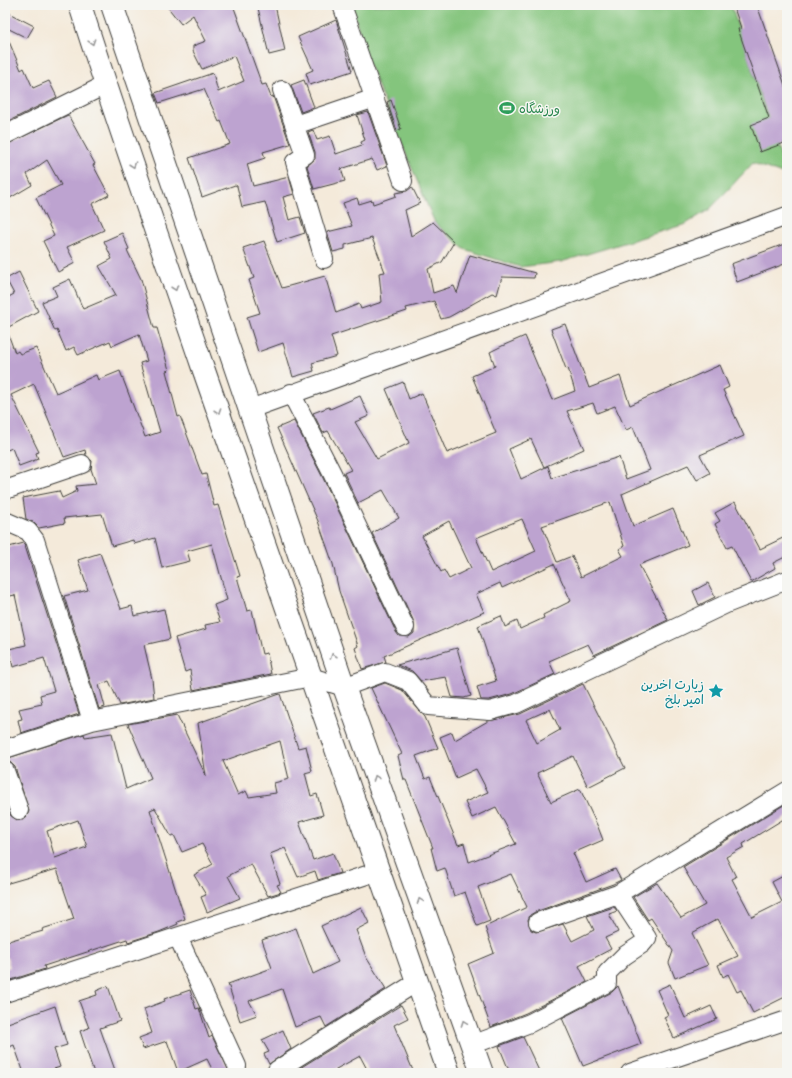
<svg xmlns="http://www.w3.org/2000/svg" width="792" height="1078" font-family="'Gochi Hand','Playpen Sans Arabic',sans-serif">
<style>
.green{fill:#84c57d;stroke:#50704c}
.building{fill:#bda3d0;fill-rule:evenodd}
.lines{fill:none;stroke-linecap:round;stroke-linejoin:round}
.minor-casing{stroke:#3c3b38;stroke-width:20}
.highway-casing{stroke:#3c3b38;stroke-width:24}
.minor{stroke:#fff;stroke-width:18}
.highway{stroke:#fff;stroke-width:22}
.oneway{stroke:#999}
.labels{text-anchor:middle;stroke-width:3;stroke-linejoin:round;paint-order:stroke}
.leisure-label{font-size:13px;fill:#27864d;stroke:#f6f6f2;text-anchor:start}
.culture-label{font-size:13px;fill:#0d838f;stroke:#f6f6f2;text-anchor:end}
</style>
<rect width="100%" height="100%" fill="#f6f6f2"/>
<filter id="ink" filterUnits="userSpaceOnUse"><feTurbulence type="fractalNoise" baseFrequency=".025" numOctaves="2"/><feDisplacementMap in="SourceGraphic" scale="8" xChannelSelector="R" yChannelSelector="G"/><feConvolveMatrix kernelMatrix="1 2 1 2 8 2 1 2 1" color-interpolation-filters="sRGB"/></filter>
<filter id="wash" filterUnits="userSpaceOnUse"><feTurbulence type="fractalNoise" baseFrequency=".012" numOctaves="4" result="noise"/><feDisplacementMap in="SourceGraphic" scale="16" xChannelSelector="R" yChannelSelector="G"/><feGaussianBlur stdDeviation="0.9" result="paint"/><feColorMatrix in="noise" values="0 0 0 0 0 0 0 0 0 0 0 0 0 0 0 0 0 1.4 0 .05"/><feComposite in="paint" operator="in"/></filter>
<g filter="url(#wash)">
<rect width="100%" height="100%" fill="#f4eada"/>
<!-- green -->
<path class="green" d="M352,5H731L787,176L753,163L710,209L686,224L561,262L520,267L464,249L435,223L423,195L365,55Z"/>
<g id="blocks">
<!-- building -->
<path class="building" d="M166,5H233L262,85L266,84L271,97L273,96L290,144L263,152L265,158L247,164L253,186L289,177L294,194L283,197L289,220L300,217L305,233L277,242L265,202L242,207L237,186L235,185L202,197L189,158L230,144L221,121L219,122L204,89L159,103L155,93L213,73L218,92L244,81L234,56L202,69L193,51V46L206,41L193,15L181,24Z
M275,5L285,51L269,55L258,8Z
M733,5H757L787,91V142L760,152L751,125L769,118L738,29L741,28Z
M5,11L34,26L27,38L5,27Z
M336,20L352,71L310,85L306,73L313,70L298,37Z
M5,32L21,70L24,68L33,88L49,81L57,97L5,123Z
M304,80L314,107L301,112L291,85Z
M391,100L401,129L397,131L387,102Z
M368,112L387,166L377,170L372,159L341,169L345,181L314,189L307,166L315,159V152L308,132L313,130L317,140L330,136L336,154L362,145L361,142L365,140L357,115Z
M68,115L95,164L93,165L109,195L92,204L104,230L67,247L75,263L58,272L43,241L54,236L36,198L61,185L47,160L27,174L32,185L5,201V145Z
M412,187L420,203L405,210L411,236L433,222L454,242L442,262L428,269L433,293L454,286L457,293L470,255L535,273L534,278L502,277L497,295L492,293L449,317L441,319L434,301L406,308L407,311L331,336L337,356L312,363L314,371L293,377L283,343L258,352L247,317L260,313L249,280L254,278L243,248L264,241L282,288L325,276L336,313L359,304L361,309L382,302L379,273L385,272L372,238L345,245V249L333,252L327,232L352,226L343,203L357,198L359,204L372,200L373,204L396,196L395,193L407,191Z
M122,233L129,249L127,250L141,279L154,328H157L169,370L166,371L178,417L180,416L202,475L206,474L214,506L218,505L240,576L237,577L247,611L252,610L262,654L267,653L271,674L193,690L190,670L185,672L175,638L206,629L205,625L220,622L214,605L227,600L212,544L187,551L190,561L162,568L155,538L134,544L133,540L112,546L102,514L64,518L65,523L39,528L33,522L26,519L23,498L59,491L62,498L77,491L76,486L96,484L91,469L92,461L86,455L85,450L64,457L34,384L11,395L39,452L36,453L38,459L19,466L12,448L5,451V331H7L15,353L18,351L20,354L36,348L56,393L96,375L98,380L120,371L145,437L160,432L140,363L147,361L139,334L112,346L110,341L78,355L74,347L66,351L57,330L55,331L42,302L57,296L53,287L70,279L83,309L116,295L99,266L112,259L104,241Z
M787,243V263L737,282L731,264Z
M19,272L38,311L5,329V299L14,294L6,279Z
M565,324L589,388L620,376L630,405L720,365L729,387L723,390L744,436L700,455L710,473L697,480L688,465L622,494L633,526L673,509L688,545L639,565L668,620L594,655L588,644L549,661L555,674L512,694L489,700H481L477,687L496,681L478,626L501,616L505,627L517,621L520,629L544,618L543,615L571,601L554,564L502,588L500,583L476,594L484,612L384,656L386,662L362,669L355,648L358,646L339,591L333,564L318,521L277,428L294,421L323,478L396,632L399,636L409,637L414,633V622L372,533L399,518L383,490L358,503L344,473L351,470L328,431L323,433L313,413L329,407L330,409L360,396L369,416L355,422L377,459L409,443L386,389L403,382L409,399L422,393L447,453L496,433L472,376L495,366L490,352L502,346L525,336L552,400L575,391L568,368L566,369L551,329ZM593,403L597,413L615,406L626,430L633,427L650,470L626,479L619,457L552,478L548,466L521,479L509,449L531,439L544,467L584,449L567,411ZM610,502L624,546L619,549L623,556L581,577L572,556L557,562L542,526ZM522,519L536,551L491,572L476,538ZM449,521L471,568L449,579L444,570L441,572L422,536Z
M735,502L760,549L787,536V556L773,563L775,568L751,582L732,546L727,548L715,524L720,521L715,513Z
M24,543L79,714L21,733L18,720L22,719L19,709L42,704L40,695L54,691L44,658L13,667L9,649L26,645L15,595L5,597V548Z
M100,553L121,609L132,606L134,616L164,609L170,639L144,645L152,679L154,698L120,705L109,681L99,685L105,707L99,709L64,596L88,590L78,560Z
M708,583L715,597L699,605L693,591Z
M457,648L471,696L464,698L452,697L446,677L421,681L412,671L397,665Z
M385,683L402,690L425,717L438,748L416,756L425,779L430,777L458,845L464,843L469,862L516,844L496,807L472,818L465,802L488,792L476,769L456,778L440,737L452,732L455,740L488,721L520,714L583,684L625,768L588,787L573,756L537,773L551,802L580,789L598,827L603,840L573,853L586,882L615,869L621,880L613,884L535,912L530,915L528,920L531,930L536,932L563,924L572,941L594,930L587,916L614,907L617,911L609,914L618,932L605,938L611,949L579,966L587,982L526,1013L491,1027L468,964L494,953L485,927L527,907L511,874L478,887L490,921L477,926L465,892L454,896L445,868L437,871L431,848H433L406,780H404L398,756L402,754L371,688ZM550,709L560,730L537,743L526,720Z
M280,694L298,748L306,746L312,771L305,773L311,796L317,794L323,815L299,822L313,860L333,853L340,873L318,880L315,871L298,877L285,848L270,854L280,884L277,885L281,892L268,896L251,864L228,876L240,898L207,912L201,897L206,895L194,875L213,864L202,844L182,852L174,835L171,836L155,808L150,810L185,919L177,922L178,924L159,932L128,942L127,939L44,966L45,969L5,982V969L10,967L5,950V942L43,931L42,929L74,919L57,869L5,884V802L9,814L17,820H23L27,816L29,811L15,767L11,763L5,759L84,734L85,737L112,733L126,789L151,778L128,724L177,715L206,776L198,723ZM280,741L289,779L274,783L276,793L249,797L246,791L238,795L223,761ZM78,820L87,847L55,858L47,831Z
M787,803V817L743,844L744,847L726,857L736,877L732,879L752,917L782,902L772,882L787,874V996L753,1013L741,990L737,992L728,974L723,977L718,965L738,956L718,919L692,933L708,965L675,978L669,963L673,951L651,918L648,920L633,897L657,883L681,918L705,905L683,867Z
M361,907L369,923L356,930L366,957L386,989L326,1027L321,1017L295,1027L282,989L249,1001L257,1015L240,1021L228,984L272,968L262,940L296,928L313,974L338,962L321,926Z
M670,984L685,1018L711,1006L717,1019L674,1038L664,1017L668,1015L657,990Z
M108,986L120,1021L100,1028L116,1073H94L80,1031L89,1028L79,1001L97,995L96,991Z
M618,986L641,1044L583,1066L562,1018L612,992Z
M190,990L196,1009L199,1008L209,1038L212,1036L230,1073H214L207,1059L178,1072L167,1041L143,1049L139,1038L152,1033L144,1009L165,1001L164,999Z
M401,1005L408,1018L394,1025L414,1073H369L360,1056L336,1069L338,1073H292Z
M55,1006L67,1045L54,1049L60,1067L42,1073H24L14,1045L5,1049V1024Z
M283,1030L291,1049L269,1064L264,1054L269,1052L262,1040Z
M523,1037L540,1073H510L499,1046Z"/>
</g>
</g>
<g filter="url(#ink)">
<use href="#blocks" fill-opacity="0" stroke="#3c3b38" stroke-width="1"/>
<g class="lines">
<defs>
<path id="minor" d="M342,5L403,181
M282,90L305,155L295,162L324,259
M295,125L375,98
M5,135L105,85
M291,393L332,473L405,627
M250,409L787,216
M5,490L82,464
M5,521L28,531L35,540L92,721
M5,749L92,721L311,677L344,687L385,672L408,681L428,706L490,711L516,704L726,604L787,580
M5,771L19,810
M538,922L618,894L787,791
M178,937L237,1066
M5,993L379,871
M472,1045L530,1023L607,983V973L624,956L642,944L647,938L618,894
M277,1070L417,982
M630,1073L787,1020"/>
<path id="highway" d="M80,5C118,126 161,245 202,365C284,602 367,837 449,1073
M112,5L344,687L482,1073"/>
</defs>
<!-- minor casing -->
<use href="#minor" class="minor-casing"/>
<!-- highway casing -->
<use href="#highway" class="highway-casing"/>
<!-- minor -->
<use href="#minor" class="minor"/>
<!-- highway -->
<use href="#highway" class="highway"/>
</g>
<!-- one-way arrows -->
<defs><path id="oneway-chevron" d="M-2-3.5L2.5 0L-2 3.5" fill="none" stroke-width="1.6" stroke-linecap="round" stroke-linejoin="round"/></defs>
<g class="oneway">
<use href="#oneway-chevron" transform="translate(92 42) rotate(72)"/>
<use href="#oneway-chevron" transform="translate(133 165) rotate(71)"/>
<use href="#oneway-chevron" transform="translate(175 288) rotate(71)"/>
<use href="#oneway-chevron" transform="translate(218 411) rotate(71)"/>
<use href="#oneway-chevron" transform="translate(333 656) rotate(-109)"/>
<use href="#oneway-chevron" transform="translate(376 778) rotate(-110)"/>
<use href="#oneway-chevron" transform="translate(420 901) rotate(-110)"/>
<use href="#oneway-chevron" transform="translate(464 1023) rotate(-110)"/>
</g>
</g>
<!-- icons -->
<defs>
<symbol id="stadium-bare" viewBox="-9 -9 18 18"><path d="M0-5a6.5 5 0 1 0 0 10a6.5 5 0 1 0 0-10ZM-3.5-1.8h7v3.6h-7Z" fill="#2e9e5b" stroke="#f6f6f2" stroke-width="2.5" paint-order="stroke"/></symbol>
<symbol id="sight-bare" viewBox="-9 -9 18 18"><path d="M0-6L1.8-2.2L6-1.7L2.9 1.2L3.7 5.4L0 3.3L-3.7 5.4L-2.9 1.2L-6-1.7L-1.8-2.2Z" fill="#0f9aa8" stroke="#f6f6f2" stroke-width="2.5" paint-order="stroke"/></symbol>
</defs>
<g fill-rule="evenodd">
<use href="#stadium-bare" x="496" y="97" width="22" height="22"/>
<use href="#sight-bare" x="705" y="680" width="22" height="22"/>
</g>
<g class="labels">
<!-- leisure labels -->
<g class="leisure-label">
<text x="519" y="113">ورزشگاه</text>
</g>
<!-- culture labels -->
<g class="culture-label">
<text x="704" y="689">زیارت اخرین<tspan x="704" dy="15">امیر بلخ</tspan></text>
</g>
</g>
<!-- margin -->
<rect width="792" height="1078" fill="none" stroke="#f6f6f2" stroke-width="20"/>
</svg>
